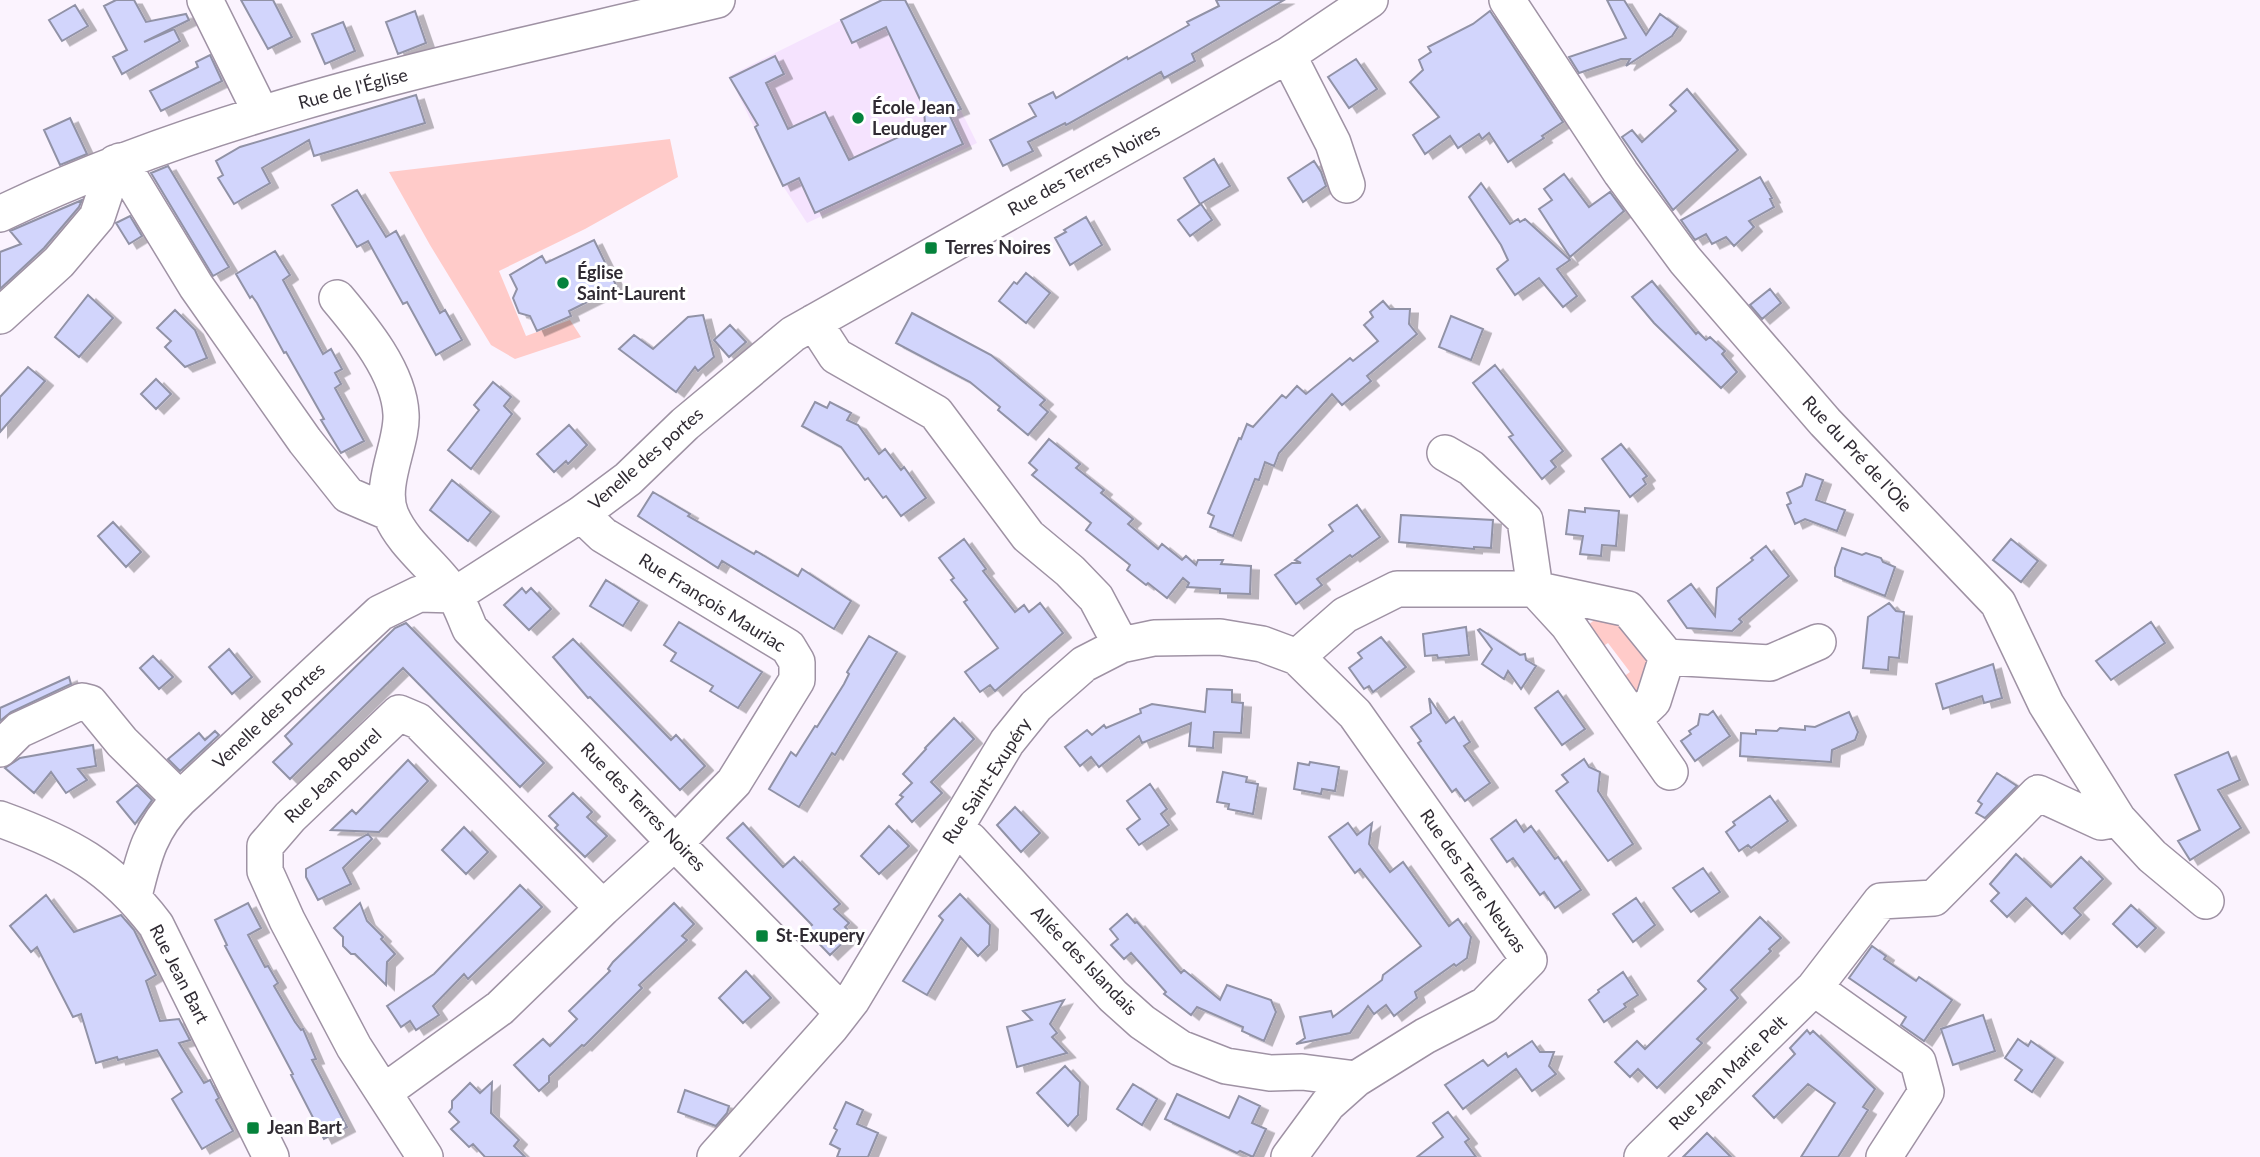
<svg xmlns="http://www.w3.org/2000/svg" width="2260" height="1157" font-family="Lato,sans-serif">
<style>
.built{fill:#f5e3fe}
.green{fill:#ffcbc9}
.building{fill:#d2d5fc;stroke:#9192a6;stroke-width:2;filter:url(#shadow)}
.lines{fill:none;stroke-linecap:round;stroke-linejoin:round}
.minor-casing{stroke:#9f92a4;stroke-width:38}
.minor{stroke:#fff;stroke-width:35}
.poi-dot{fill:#05823b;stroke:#fff;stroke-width:2.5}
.labels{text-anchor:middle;stroke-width:6;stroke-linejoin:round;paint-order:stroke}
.street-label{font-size:18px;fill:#302b33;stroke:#fff}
.poi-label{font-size:18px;font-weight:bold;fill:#302b33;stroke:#fff;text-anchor:start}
</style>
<defs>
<filter id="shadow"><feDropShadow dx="8" dy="4.5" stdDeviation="0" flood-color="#0004"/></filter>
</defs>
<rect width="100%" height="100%" fill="#fbf3fe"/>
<!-- built -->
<path class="built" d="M882,0H906L977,143L807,223L783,186L729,76Z"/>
<!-- green -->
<path class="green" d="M670,139L678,177L585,229L499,271L526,336L570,320L581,337L515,359L491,345L430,245L389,172Z
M1598,617L1615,619L1653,668L1636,697L1615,683L1630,672L1608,643L1593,653L1587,626Z"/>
<!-- building -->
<path class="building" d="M116,0H134L146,22L186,14L189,20L144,42L174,29L180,41L122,74L113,57L127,50L104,6Z
M241,0H273L292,37L268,49Z
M882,0H905L961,109L949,114L963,144L815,213L799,178L783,186L755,127L758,125L730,78L775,56L784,74L766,83L788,129L825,112L849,160L925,125L924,108L886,27L852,43L841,20Z
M1216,0H1284L1192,54L1195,61L1164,78L1161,72L1066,125L1065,123L1028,142L1033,151L1003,166L990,140L1036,116L1029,104L1053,92L1056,98L1127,57L1128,59L1189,25L1187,22L1219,6Z
M1607,0H1624L1646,35L1660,14L1678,27L1672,36L1626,66L1630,59H1621L1579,73L1569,57L1626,38Z
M75,5L88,26L62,41L49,20Z
M415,11L426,43L398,54L386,22Z
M1490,11L1563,122L1542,136L1544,138L1508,162L1489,133L1482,139L1479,134L1458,148L1450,136L1425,154L1413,135L1439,117L1410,82L1423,70L1419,60L1431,52L1428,47L1473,24Z
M343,22L355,51L325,64L312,34Z
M210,55L222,81L161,111L150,91L198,67L196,62Z
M1356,59L1377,89L1349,108L1328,77Z
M1687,89L1738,150L1673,210L1622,137L1632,130L1642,142L1676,111L1670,105Z
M416,95L425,123L314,156L309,140L262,168L270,183L234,204L218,178L223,175L216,161L240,147Z
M70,118L87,154L60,165L44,130Z
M1214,159L1230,186L1200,204L1184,178Z
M1314,161L1321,172L1326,186L1303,202L1288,178Z
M168,166L229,267L213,276L151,173Z
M1564,174L1589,207L1610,192L1624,211L1570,257L1539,209L1552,200L1544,189Z
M1760,177L1772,198L1770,199L1774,207L1749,221L1754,227L1734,246L1726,237L1712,244L1706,234L1695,240L1681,220Z
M1481,183L1510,224L1518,219L1520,222L1525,219L1570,260L1557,269L1577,296L1563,307L1539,278L1515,295L1497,269L1508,260L1501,245L1469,197Z
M357,190L386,237L396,231L440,313L445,310L462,340L436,355L407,302L403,304L368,241L357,247L332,205Z
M82,200L79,207L44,248L0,289V252L21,244L10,231Z
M1201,204L1212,220L1190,236L1178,220Z
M130,216L142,236L129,244L116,223Z
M1086,217L1102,245L1070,265L1055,238L1066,232L1064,230Z
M594,240L617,287L569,311L571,316L537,331L530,316L519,313L513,298L517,289L510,275L542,256L546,263Z
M275,251L290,275L283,280L323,354L331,349L342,369L335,373L341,384L335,388L364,441L341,453L321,420L324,419L286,352L284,353L257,303L252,296L250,298L236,274Z
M1026,273L1050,293L1026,323L999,301L1014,282L1017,284Z
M1652,281L1696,334L1698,332L1706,340L1710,337L1725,351L1722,354L1737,372L1721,388L1654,323L1632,297Z
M1770,289L1781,303L1762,319L1750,305Z
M88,295L113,318L79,357L55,337Z
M1383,301L1390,309H1410L1409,324L1417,334L1367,376L1371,381L1342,405L1332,394L1279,453L1274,466L1265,462L1259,480L1255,479L1233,536L1210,527L1214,516L1208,513L1239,438L1241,439L1247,424L1253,427L1282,395L1286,398L1297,386L1306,394L1350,358L1353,361L1378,341L1364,325L1373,317L1370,312Z
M175,310L195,330L207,358L185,367L165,347L171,341L157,328Z
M912,313L991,355L1045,400L1040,405L1048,412L1028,435L998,410L1000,407L970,382L896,343Z
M703,315L714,357L698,371L695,367L676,392L619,349L634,335L653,349L688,317Z
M1451,316L1483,329L1471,360L1439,347Z
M730,325L746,342L729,357L714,340Z
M1495,365L1563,451L1551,461L1556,467L1542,479L1509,437L1513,435L1473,383Z
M28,367L45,381L0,432V397Z
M156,379L171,394L156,409L141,394Z
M493,382L511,397L504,406L512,414L471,469L448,450L479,410L474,405Z
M815,402L827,408L830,402L851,413L847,420L858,425L879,454L885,449L901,470L904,467L926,498L901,516L886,496L883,498L868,478L865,480L841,447L802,426Z
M569,425L587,445L568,464L566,461L554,472L537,454Z
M1049,439L1080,464L1076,468L1104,490L1101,493L1133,519L1128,524L1158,549L1162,544L1182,560L1186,556L1196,565L1198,560H1223L1221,564L1251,566L1250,594L1220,593V589L1187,587L1189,583L1183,578L1167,598L1148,583L1146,585L1127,570L1130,565L1086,530L1091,523L1032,475L1037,470L1029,463Z
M1621,444L1647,476L1643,479L1646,484L1630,497L1602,459Z
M1806,474L1823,480L1816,500L1845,510L1837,531L1805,519L1795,524L1787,505L1791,503L1787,493L1802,486Z
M452,480L491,512L468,541L430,510Z
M653,492L690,514L688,516L754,554L756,551L798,576L802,569L851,601L834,629L722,561L718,568L638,516Z
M1357,505L1380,537L1352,557L1350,555L1317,579L1322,585L1296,604L1275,575L1292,563H1301L1295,560L1333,531L1329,525Z
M1585,508L1619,511L1616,546L1602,545L1601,556L1580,554L1583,536L1566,534L1569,510L1585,512Z
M1401,515L1493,520L1491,548L1474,547V549L1399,542Z
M113,522L141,552L126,567L98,536Z
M964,539L986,569L983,571L1015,612L1024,605L1029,612L1040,603L1063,633L995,691L990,685L980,692L965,672L998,648L964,602L967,600L951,580L954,578L939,558Z
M2011,539L2038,561L2021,582L1993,560Z
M1766,546L1789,576L1739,619L1742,622L1732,631L1687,628L1668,601L1691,584L1715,616L1717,588L1753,560L1751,558Z
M1842,548L1862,555L1866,553L1881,558L1883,562L1895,567L1885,596L1835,576V568Z
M606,580L639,601L623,626L590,606Z
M522,588L526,593L531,588L551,609L529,630L504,605Z
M1889,603L1896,611L1904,612L1899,658L1889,657L1888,670L1863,668L1868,617Z
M679,622L762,672L738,708L710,691L713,686L671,661L676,653L664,645Z
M2151,622L2165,643L2111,680L2096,661Z
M406,623L544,763L520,787L403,668L290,779L273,762L292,744L285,736L395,628Z
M1466,627L1469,655L1438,658L1437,655L1425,656L1423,634Z
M1480,629L1520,655L1525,654L1526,660L1536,666L1521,689L1508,671L1504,679L1482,664L1492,649L1478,630Z
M869,636L897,652L835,755L832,753L799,807L769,789L791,752L796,756L815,726L817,727L844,684L849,674L847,672Z
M1381,637L1406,667L1373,692L1369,686L1364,689L1349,668L1362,658L1358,653Z
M573,639L671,740L676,735L705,766L680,790L590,697L588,698L553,657Z
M229,649L252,677L232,694L209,667Z
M153,656L173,677L159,689L140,668Z
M1993,664L2002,698L1984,703L1982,696L1943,709L1936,684Z
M69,677L71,684L11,712L0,721V708Z
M1207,689L1232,690V702L1243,703L1241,733L1214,732L1213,748L1189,746L1191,723L1142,743L1139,736L1099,767L1091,757L1080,766L1065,747L1087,730L1092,735L1104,725L1106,728L1141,713L1140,709L1152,704L1205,712Z
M1558,691L1585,729L1562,745L1535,708Z
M1429,698L1446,723L1454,717L1470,742L1464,746L1490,783L1465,801L1456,789L1452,792L1418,743L1421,741L1411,727L1431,713Z
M1713,711L1730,736L1695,761L1681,741L1691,734L1689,731L1698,725L1700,714L1708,715Z
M1849,712L1858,732L1855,740L1832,750L1831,762L1740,756L1741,733L1756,734V730L1777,731L1780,728L1805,730V726L1815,727Z
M954,718L974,739L931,782L942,793L912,822L896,804L903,797L900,795L912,783L903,774L926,749L925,748Z
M215,731L219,735L180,771L168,759L199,733L205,740Z
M93,745L96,766L78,769L87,780L66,793L51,772L34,793L5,768L20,758Z
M2228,752L2240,780L2218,790L2241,828L2190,860L2178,841L2200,830L2175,775Z
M1584,759L1589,767L1600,772L1598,791L1633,844L1608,861L1556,791L1568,782L1562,775Z
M408,760L428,781L379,832L331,830L352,810L356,814Z
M1310,762L1339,767L1335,791L1322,789L1321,794L1294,789L1298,763L1309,765Z
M1223,772L1247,777L1246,782L1258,784L1253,814L1228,809L1229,804L1217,802Z
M1997,773L2017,786L1985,818L1976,813L1982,804L1978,801Z
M1150,784L1167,809L1161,814L1169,825L1139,845L1127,829L1140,819L1127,801Z
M137,785L152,800L135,824L117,802Z
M573,793L592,812L587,817L607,836L585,857L555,828L558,825L549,816Z
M1770,796L1788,821L1751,848L1748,845L1739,851L1726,832L1735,825L1733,822Z
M1015,807L1040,833L1021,852L997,825Z
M1516,820L1524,832L1531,826L1555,859L1558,857L1581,890L1555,908L1544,892L1540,895L1513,858L1507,862L1491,839Z
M743,823L783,867L794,857L840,904L834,909L849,923L845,927L852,934L830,955L806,930L812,925L727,838Z
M1348,823L1357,835L1372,823L1369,844L1390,872L1403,862L1449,926L1458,919L1471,937L1467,958L1456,966L1454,964L1415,992L1417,998L1394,1016L1386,1005L1374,1014L1368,1006L1350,1033L1296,1044L1305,1038L1300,1017L1331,1011L1333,1017L1382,980L1383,975L1421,946L1360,869L1355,873L1329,837Z
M889,826L909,846L879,874L861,856Z
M464,827L488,852L466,874L442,850Z
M368,834L372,839L343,868L351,884L318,900L306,877V869Z
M2016,854L2051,887L2081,857L2103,879L2074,908L2081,915L2062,934L2026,898L2007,917L1991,901L1999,893L1990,884Z
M1703,868L1720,892L1691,912L1673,888Z
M520,885L542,907L468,979L464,974L433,1006L439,1015L416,1030L410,1021L401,1027L387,1006L434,974Z
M960,894L990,925L989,945L978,956L961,938L927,995L903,981L943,920L939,916Z
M46,895L74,932L121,915L134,930L156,975L146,981L160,1021L179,1019L190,1040L179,1043L204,1083L210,1080L219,1098L216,1100L233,1131L202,1149L172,1099L182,1092L157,1050L118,1060L117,1057L96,1063L81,1014L73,1017L37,947L31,952L10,926Z
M1636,898L1655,925L1633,942L1613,914Z
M248,903L261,928L248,935L265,967L268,966L278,983L274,986L295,1022L301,1030L303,1029L316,1059L312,1060L347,1127L324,1139L291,1075L293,1074L225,946L227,945L215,920Z
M360,903L367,921L383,937L381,939L395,954L387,962L386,985L355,954H351L343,946V937L334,928Z
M674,903L694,924L682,936L687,940L639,985L642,988L584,1046L582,1045L549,1076V1082L539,1091L514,1065L543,1039L550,1046L577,1019L569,1011L610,971L608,969L613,962Z
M2131,905L2156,928L2137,947L2113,924Z
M1127,914L1135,923L1137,922L1181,973L1184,970L1220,1000L1227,985L1271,1000L1276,1012L1264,1041L1242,1031L1243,1027L1197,1007L1191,1015L1164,994L1166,992L1131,953L1124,959L1111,945L1118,939L1110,929Z
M1760,917L1781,938L1769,949L1771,951L1731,990L1738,998L1697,1039L1702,1043L1657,1088L1638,1069L1630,1077L1615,1062L1637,1041L1645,1049L1706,989L1698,981Z
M1872,946L1886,956L1884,959L1916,981L1919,977L1952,1000L1924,1041L1901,1025L1906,1017L1849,978Z
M746,971L771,998L743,1023L719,998Z
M1623,972L1638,995L1624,1004L1626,1007L1604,1022L1589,1000L1599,992L1598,990Z
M1064,1000L1050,1024L1057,1033L1052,1037L1067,1053L1017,1067L1007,1027L1032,1020L1023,1011Z
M1983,1015L1995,1051L1953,1065L1941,1029Z
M1807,1030L1810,1034L1813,1031L1875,1089L1863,1107L1868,1110L1838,1157H1801L1835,1103L1808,1084L1774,1118L1753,1096L1795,1054L1790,1048Z
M2018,1039L2028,1046L2031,1041L2055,1058L2032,1092L2015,1080L2022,1070L2005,1058Z
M1532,1041L1540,1052H1554L1549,1066L1556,1074L1532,1091L1516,1069L1463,1109L1445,1085L1483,1060L1488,1066L1506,1053L1508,1057Z
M1065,1066L1080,1082L1078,1115L1068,1126L1037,1093Z
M492,1082L491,1113L519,1140L514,1146L525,1157H485L473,1144L469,1147L451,1129L459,1122L449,1112L452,1108V1101L470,1083L480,1093Z
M1133,1084L1157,1099L1142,1125L1117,1109Z
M685,1090L729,1106L727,1113L716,1126L678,1112Z
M1177,1094L1229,1118L1239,1096L1260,1106L1252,1123L1266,1129L1253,1157L1240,1151L1237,1153L1165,1119Z
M846,1102L863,1110L857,1124L878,1133L868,1157H837L840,1149L830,1144L837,1130L834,1128Z
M1448,1112L1469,1139L1465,1142L1476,1157H1417L1443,1137L1433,1123Z
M1707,1133L1731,1157H1683Z"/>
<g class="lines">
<defs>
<path id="minor" d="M205,0L261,113
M1507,0L1621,173L1685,260L1825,422L1998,603L2046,704L2118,819L2152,856L2206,901
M1288,55L1333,143L1347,185
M120,161L196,286L305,441L348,495L390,513
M0,214C226,105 475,58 717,0
M337,298C363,329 399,372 401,414C403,443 378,485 391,515C404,546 436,567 454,595C461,605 465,618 470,629L675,843L842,1012
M0,316L59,262L97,217L115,163
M814,322L836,356L936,413L1028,536L1070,571L1096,598L1121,645
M1445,453L1471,468L1525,520L1535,589L1628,609L1667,657
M455,595L581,514L628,479L685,424L793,334L1288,55L1370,0
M1297,657L1345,615L1397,589H1535L1568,625L1670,772
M1634,719L1653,701L1667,657L1770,663L1818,642
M0,749L19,730L82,701L90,703L122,742L180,799
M0,819C69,844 111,866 156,925L271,1157
M955,830L970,840L1113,996L1142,1022L1180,1048L1226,1066L1270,1073L1302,1072L1356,1079
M134,896C144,855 150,829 180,799L380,613L419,594L455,595
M1814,988L1881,901L1934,898L2038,793L2101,822L2118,819
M384,1092L500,1008L603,908
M425,1157L354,1047L287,920L265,871V846L290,817L399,713L418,721L603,908L686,832L734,782L797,680V662L788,647L603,535L581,514
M715,1157L831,1027L852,1000L1007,742L1036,706L1084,664L1121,645L1154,638L1220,637L1262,644L1297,657L1355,714L1529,960L1485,1005L1425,1036L1356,1079L1328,1104L1289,1157
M1642,1157L1814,988L1918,1062L1926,1092L1884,1157"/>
</defs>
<!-- minor casing -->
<use href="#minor" class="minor-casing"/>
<!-- minor -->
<use href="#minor" class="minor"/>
</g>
<!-- markers -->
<g class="poi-dot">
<circle cx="858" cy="118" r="7"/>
<rect x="924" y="241" width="14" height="14" rx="3.5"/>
<circle cx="563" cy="283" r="7"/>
<rect x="755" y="929" width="14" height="14" rx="3.5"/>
<rect x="246" y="1121" width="14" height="14" rx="3.5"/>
</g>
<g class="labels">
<!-- street labels -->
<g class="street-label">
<text transform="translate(353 89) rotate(-15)" y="6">Rue de l'Église</text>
<text transform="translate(1084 170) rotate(-29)" y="6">Rue des Terres Noires</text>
<text transform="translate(1857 454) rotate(47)" y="6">Rue du Pré de l'Oie</text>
<text transform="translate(646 459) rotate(-41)" y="6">Venelle des portes</text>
<text transform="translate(712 603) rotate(32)" y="6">Rue François Mauriac</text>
<text transform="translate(269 716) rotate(-43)" y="6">Venelle des Portes</text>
<text transform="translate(333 776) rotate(-44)" y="6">Rue Jean Bourel</text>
<text transform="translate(987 781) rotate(-57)" y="6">Rue Saint-Exupéry</text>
<text transform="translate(643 807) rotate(46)" y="6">Rue des Terres Noires</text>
<text transform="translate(1473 881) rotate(55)" y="6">Rue des Terre Neuvas</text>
<text transform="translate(1084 961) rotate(46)" y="6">Allée des Islandais</text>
<text transform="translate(179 974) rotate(63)" y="6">Rue Jean Bart</text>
<text transform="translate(1728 1073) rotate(-44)" y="6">Rue Jean Marie Pelt</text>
</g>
<!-- poi labels -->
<g class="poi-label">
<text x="872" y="114">École Jean<tspan x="872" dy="21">Leuduger</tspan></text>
<text x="945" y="254">Terres Noires</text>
<text x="577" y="279">Église<tspan x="577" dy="21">Saint-Laurent</tspan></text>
<text x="776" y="942">St-Exupery</text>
<text x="267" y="1134">Jean Bart</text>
</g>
</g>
</svg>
